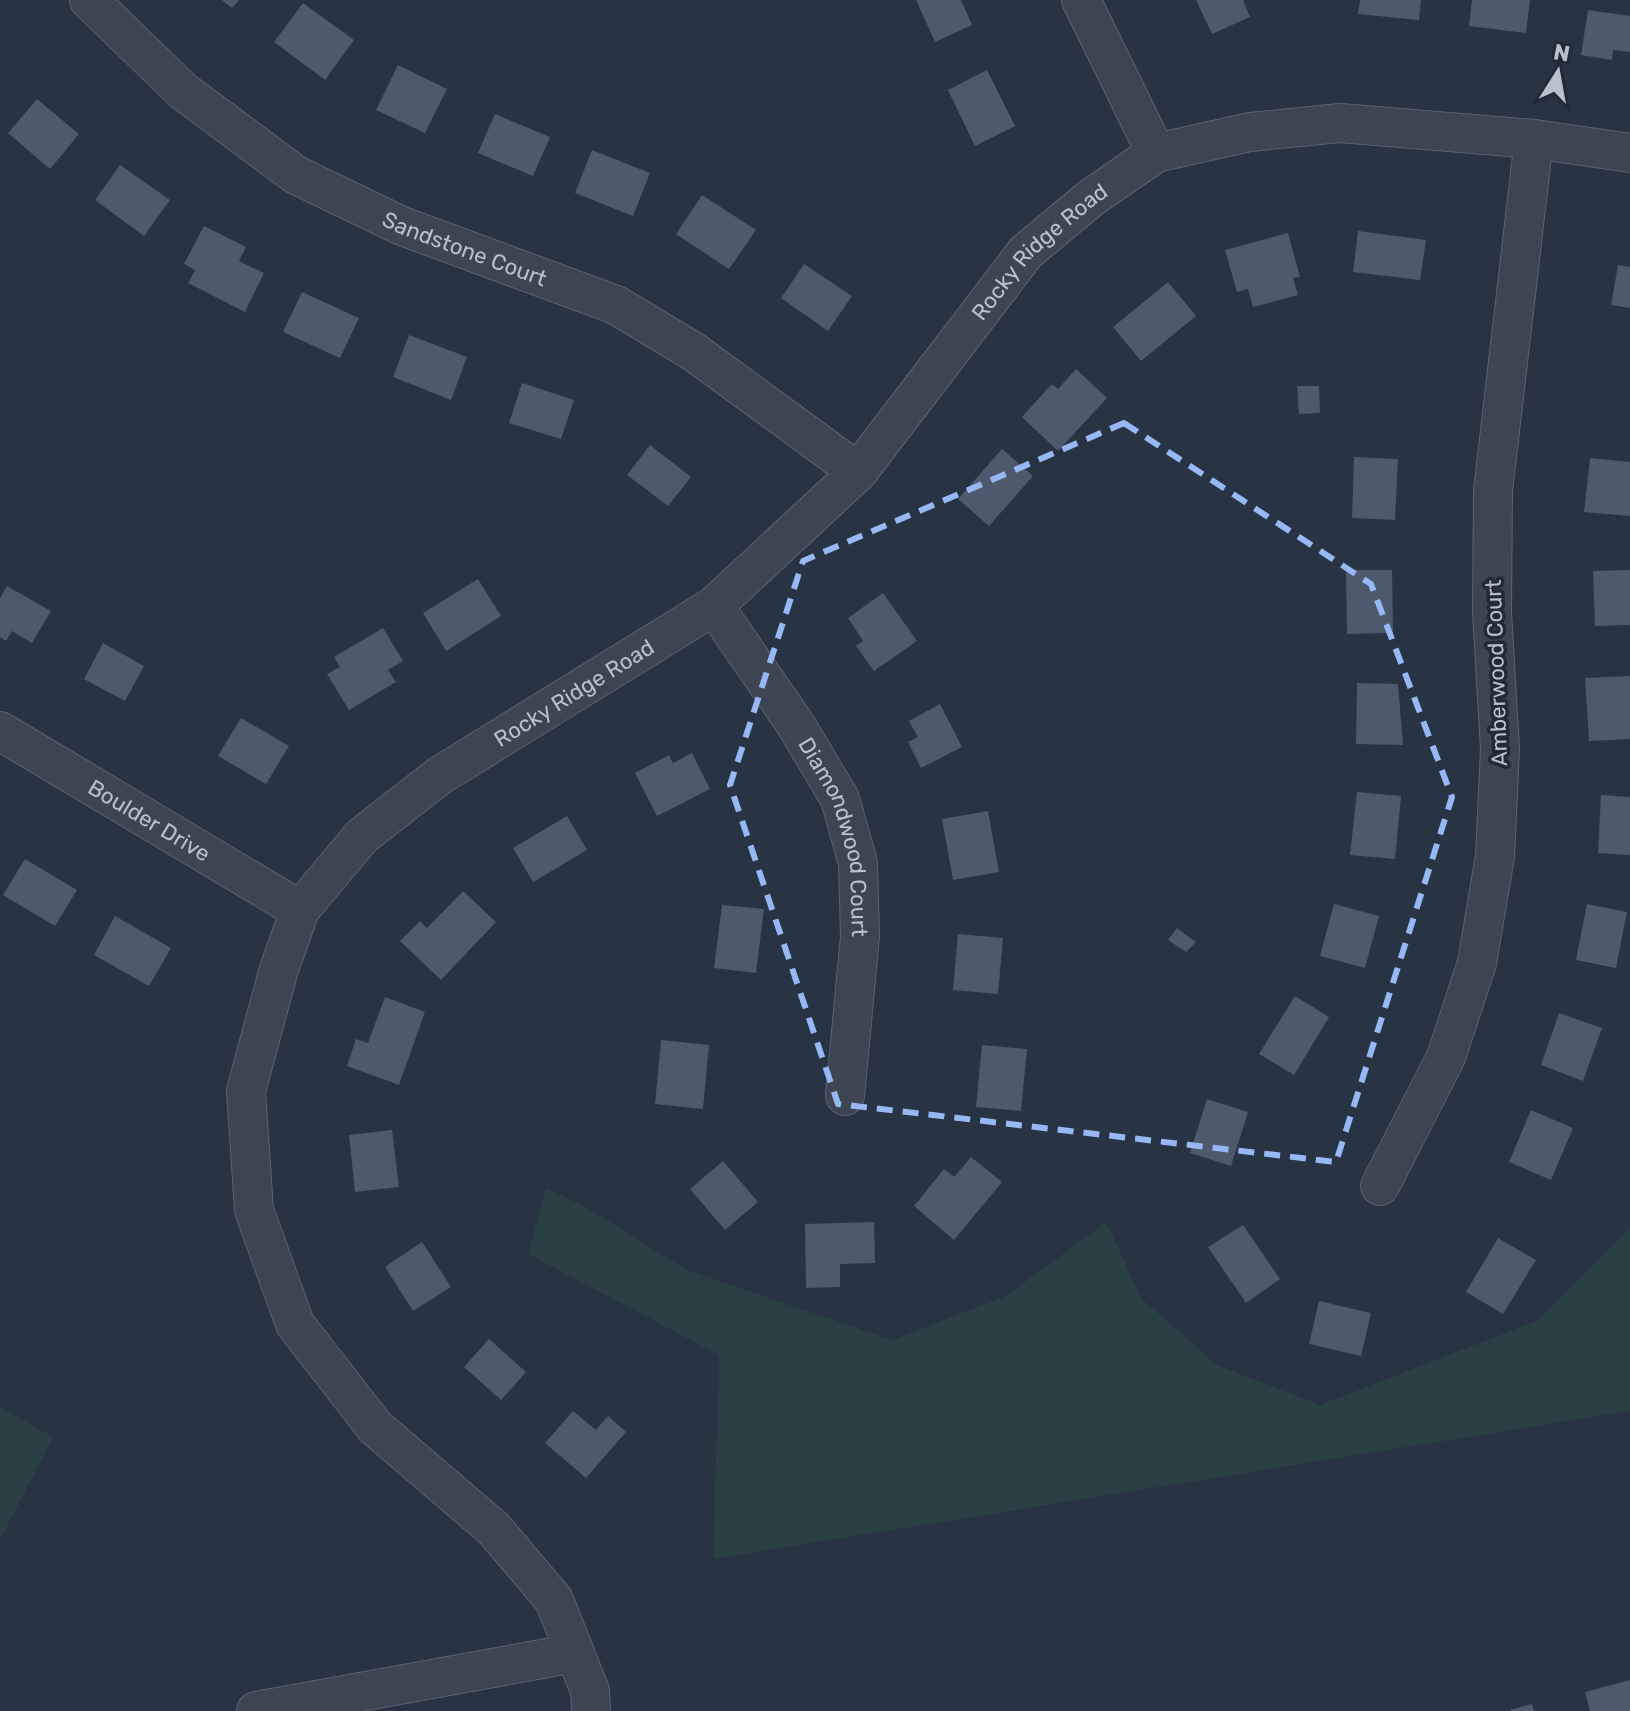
<svg xmlns="http://www.w3.org/2000/svg" width="1630" height="1711" font-family="Rubik,sans-serif">
<style>
.green{fill:#2a4044}
.building{fill:#4e5a6b}
.lines{fill:none;stroke-linecap:round;stroke-linejoin:round}
.minor-casing{stroke:#5b6370;stroke-width:40}
.minor{stroke:#3d4552;stroke-width:38}
.marked{fill:none;stroke:#96b8f5;stroke-width:6;stroke-dasharray:16 10;stroke-linejoin:round}
.labels{text-anchor:middle;stroke-width:7;stroke-linejoin:round;paint-order:stroke}
.street-label{font-size:22px;fill:#bac0cc;stroke:#212a38}
</style>
<rect width="100%" height="100%" fill="#283343"/>
<!-- green -->
<path class="green" d="M546,1188L586,1207L685,1269L892,1340L1006,1296L1106,1222L1142,1299L1217,1365L1320,1405L1539,1320L1630,1229V1411L713,1559L719,1355L528,1254Z
M0,1407L53,1437L0,1540Z"/>
<!-- building -->
<path class="building" d="M222,0H239L232,8Z
M916,0H961L972,25L935,42Z
M1196,0H1243L1250,17L1212,34Z
M1360,0H1421L1419,20L1358,14Z
M1472,0H1530L1526,33L1469,26Z
M303,3L354,40L325,80L274,42Z
M1588,10L1630,16V52L1613,50L1612,60L1581,55Z
M398,65L447,89L425,133L376,110Z
M987,70L1015,126L975,146L948,90Z
M37,99L79,134L50,169L8,133Z
M495,114L550,137L533,176L478,153Z
M592,150L650,173L633,216L575,193Z
M120,165L170,200L144,236L95,200Z
M702,195L756,230L729,269L676,234Z
M204,226L246,247L239,261L264,273L245,312L188,283L195,270L184,264Z
M1358,231L1426,240L1420,280L1353,272Z
M1288,233L1300,277L1293,278L1298,295L1253,307L1248,289L1237,292L1225,250Z
M804,264L852,296L828,331L781,298Z
M1618,265L1630,267V308L1611,305Z
M1168,282L1196,316L1141,361L1113,327Z
M302,292L359,318L340,358L283,332Z
M409,335L467,357L451,400L393,377Z
M1076,369L1107,398L1058,451L1022,417L1052,384L1058,389Z
M522,383L574,400L561,439L509,423Z
M1297,386H1319L1320,413L1299,414Z
M650,445L691,477L668,506L627,475Z
M1002,449L1033,476L989,526L958,499Z
M1354,457L1398,459L1395,520L1352,518Z
M1590,458L1630,462V516L1584,512Z
M1346,570H1392L1393,633L1347,634Z
M1630,570V625L1595,626L1593,571Z
M478,579L501,616L446,651L423,613Z
M7,586L51,611L32,643L12,631L6,641L0,637V598Z
M883,593L917,641L874,671L856,646L863,641L848,618Z
M383,628L403,661L388,670L396,682L349,710L327,674L340,667L334,657Z
M103,643L144,666L125,701L84,679Z
M1630,676V739L1589,741L1585,678Z
M1357,683L1398,684L1403,745L1356,744Z
M940,704L962,747L921,768L908,742L918,737L909,721Z
M241,718L289,746L266,784L218,756Z
M692,753L710,789L657,816L635,773L669,755L673,763Z
M1357,792L1401,796L1395,859L1350,855Z
M1601,795L1630,797V855L1598,853Z
M988,811L999,872L953,880L942,819Z
M567,816L587,850L533,882L513,848Z
M25,859L77,890L55,926L3,895Z
M463,891L496,922L441,980L400,941L420,921L427,928Z
M1334,904L1379,916L1365,968L1320,956Z
M1587,904L1627,912L1616,968L1576,960Z
M722,905L764,909L756,973L714,968Z
M115,916L171,948L149,986L94,955Z
M1177,928L1196,942L1186,952L1168,940Z
M958,934L1003,938L998,994L953,990Z
M1295,996L1329,1017L1294,1075L1259,1054Z
M385,997L425,1012L399,1085L347,1066L356,1039L368,1043Z
M1559,1013L1602,1028L1583,1081L1541,1065Z
M661,1040L709,1045L703,1109L655,1104Z
M982,1045L1027,1049L1021,1111L976,1107Z
M1207,1099L1248,1112L1231,1166L1190,1153Z
M1531,1110L1573,1128L1551,1180L1509,1162Z
M392,1130L399,1187L355,1192L349,1135Z
M971,1157L1002,1182L954,1240L914,1206L944,1169L954,1177Z
M723,1161L758,1202L725,1230L690,1189Z
M874,1222L875,1263L840,1264V1287L806,1288L805,1224Z
M1243,1225L1280,1279L1246,1303L1208,1247Z
M1498,1238L1536,1260L1503,1314L1466,1292Z
M422,1242L451,1287L413,1311L385,1267Z
M1319,1301L1371,1313L1361,1356L1309,1344Z
M489,1339L526,1372L501,1400L464,1367Z
M573,1411L596,1430L608,1416L626,1432L586,1478L545,1443Z
M1630,1680V1711H1590L1585,1692Z
M1532,1704L1534,1711H1510V1710Z"/>
<g class="lines">
<defs>
<g id="minor">
<path id="s1" d="M89,0L183,91L296,175L402,226L616,305L694,352L858,472"/>
<path d="M1081,0L1156,153"/>
<path id="s2" d="M714,606L796,725L840,799L858,863L860,936L845,1096"/>
<path id="s3" d="M0,731L300,910"/>
<path d="M1380,1186L1446,1057L1477,963L1495,856L1500,749L1492,612L1493,491L1534,139"/>
<path d="M256,1711L575,1653"/>
<path id="s4" d="M591,1711L590,1691L554,1600L494,1529L375,1427L295,1324L254,1210L246,1091L279,969L300,910L362,836L439,776L714,606L858,472L1026,252L1091,198L1156,153L1250,132L1340,123L1534,139L1630,153"/>
</g>
</defs>
<!-- minor casing -->
<use href="#minor" class="minor-casing"/>
<!-- minor -->
<use href="#minor" class="minor"/>
</g>
<!-- marked area -->
<path class="marked" d="M1124,423L1371,584L1452,797L1336,1162L838,1104L730,785L803,561Z"/>
<g class="labels">
<!-- street labels -->
<g class="street-label">
<text dy="8" stroke="none"><textPath href="#s1" startOffset="456">Sandstone Court</textPath></text>
<text dy="8" stroke="none"><textPath href="#s4" startOffset="1928">Rocky Ridge Road</textPath></text>
<text transform="translate(1496 673) rotate(-92)" y="8">Amberwood Court</text>
<text dy="8" stroke="none"><textPath href="#s4" startOffset="1280">Rocky Ridge Road</textPath></text>
<text dy="8" stroke="none"><textPath href="#s3" startOffset="174">Boulder Drive</textPath></text>
<text dy="8" stroke="none"><textPath href="#s2" startOffset="266">Diamondwood Court</textPath></text>
</g>
</g>
<!-- north arrow -->
<g transform="translate(1558 72) rotate(11)" stroke="#212a38" stroke-width="6" paint-order="stroke">
<path d="M0-6L14 30L0 20L-14 30Z" fill="#bac0cc"/>
<text y="-12" font-size="22" font-weight="bold" text-anchor="middle" fill="#bac0cc">N</text>
</g>
</svg>
